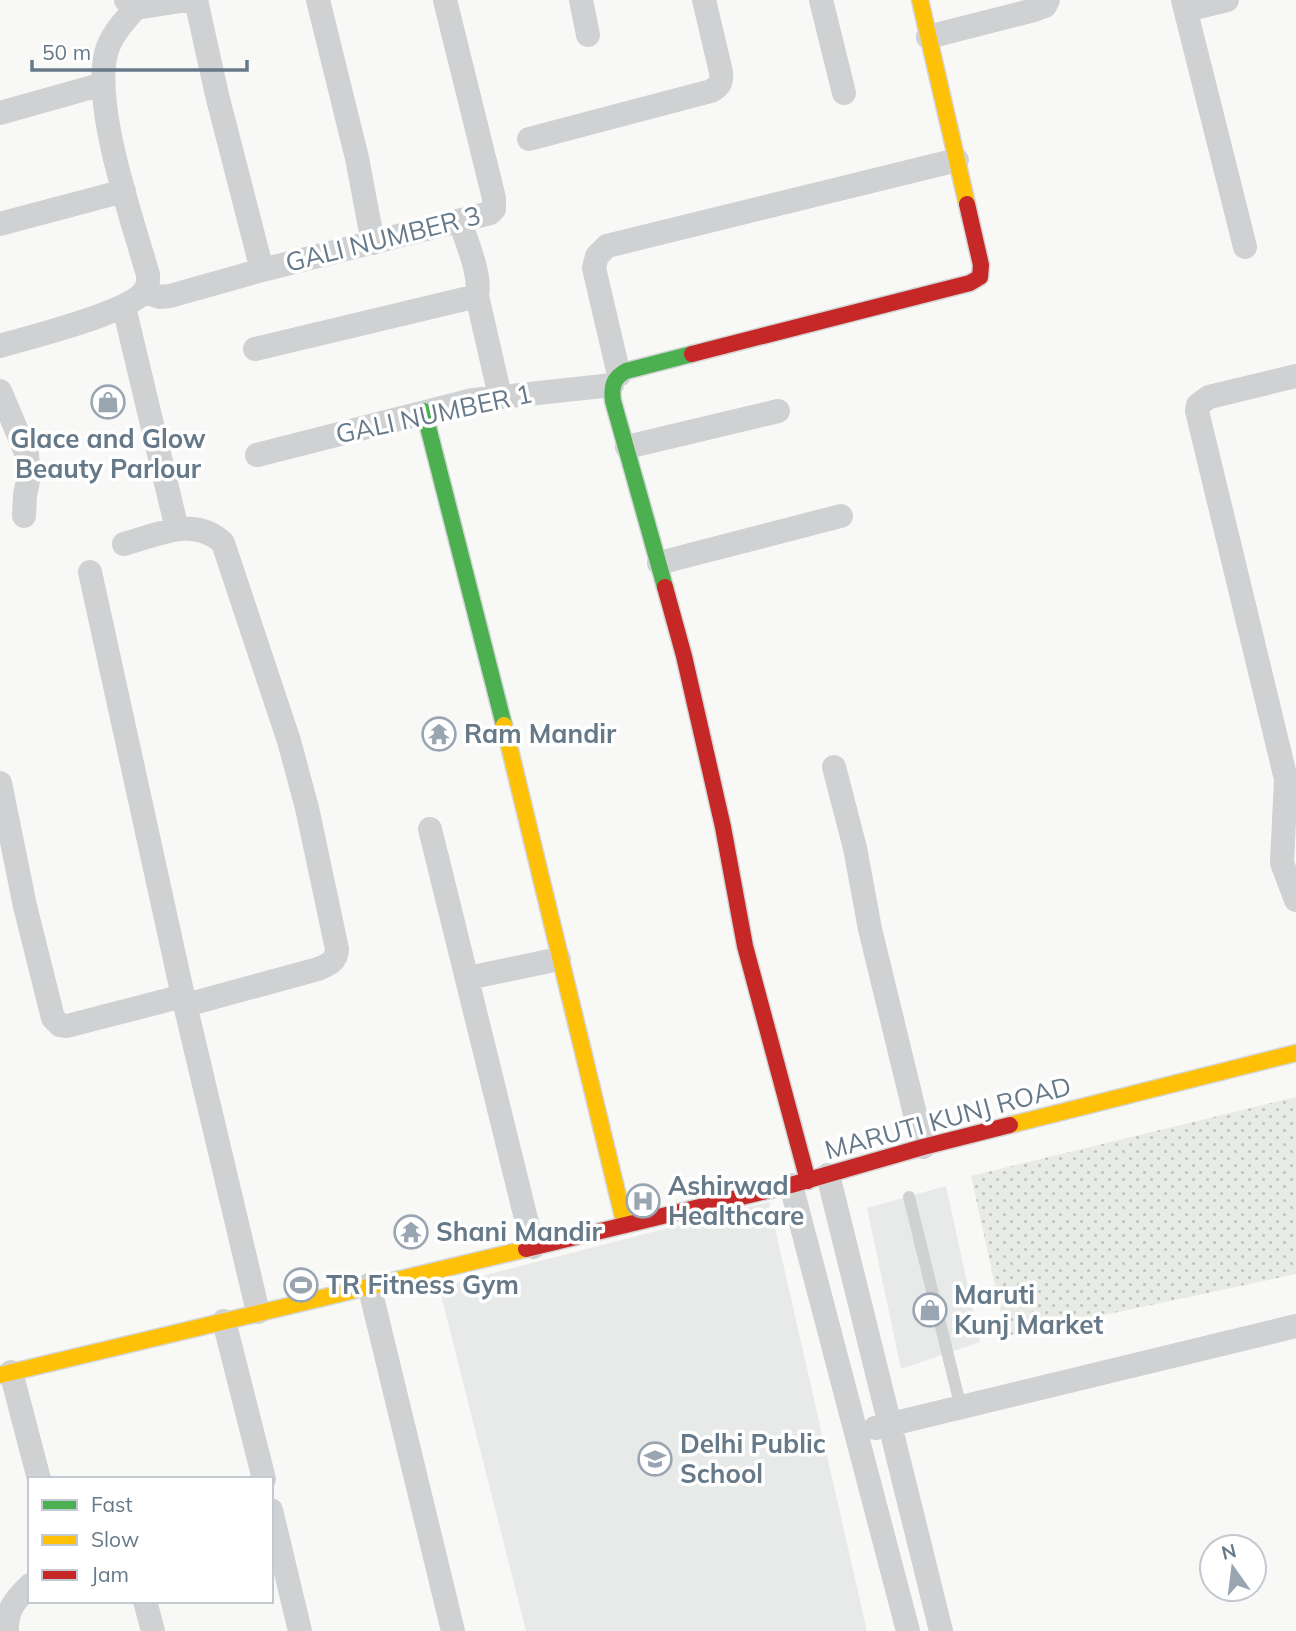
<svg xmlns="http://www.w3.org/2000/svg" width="1296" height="1631" font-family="Mulish,sans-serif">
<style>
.built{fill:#e8e9e9}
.grass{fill:url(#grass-dots)}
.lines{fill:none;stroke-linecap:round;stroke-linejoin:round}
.fast-casing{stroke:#d4d6d6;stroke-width:19}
.slow-casing{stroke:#d4d6d6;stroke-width:19}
.jam-casing{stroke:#d4d6d6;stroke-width:19}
.lane{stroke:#d0d1d2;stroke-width:12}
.street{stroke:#d0d1d2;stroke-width:24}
.fast{stroke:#4caf50;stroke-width:16}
.slow{stroke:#ffc107;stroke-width:16}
.jam{stroke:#c62828;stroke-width:16}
.labels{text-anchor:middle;stroke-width:7;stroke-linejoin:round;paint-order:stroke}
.street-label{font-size:26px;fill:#667989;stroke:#fff}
.poi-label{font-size:26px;font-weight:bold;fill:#667989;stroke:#fff;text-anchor:start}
</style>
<defs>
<pattern id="grass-dots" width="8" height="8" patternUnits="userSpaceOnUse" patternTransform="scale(1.75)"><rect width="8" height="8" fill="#e8ebe5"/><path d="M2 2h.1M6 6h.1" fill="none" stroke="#c0c3bf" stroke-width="1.8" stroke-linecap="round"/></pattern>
</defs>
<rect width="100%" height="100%" fill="#f8f8f7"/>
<!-- built -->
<path class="built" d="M946,1186L980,1342L901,1369L867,1208Z
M769,1202L867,1631H526L439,1287Z"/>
<!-- grass -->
<path class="grass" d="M1296,1097V1274L1006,1336L971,1176Z"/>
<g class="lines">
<defs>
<path id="fast" d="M424,411L504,725
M665,587L613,401C611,387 613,378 626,371L692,354"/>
<path id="slow" d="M920,0L967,204
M504,725L625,1225
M1010,1125L1296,1053
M0,1375L526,1249"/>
<path id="jam" d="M692,354L970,283L980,277L981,265L967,204
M665,587L684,656L723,827L745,946L808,1181
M526,1249L791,1185L923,1147L1010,1125"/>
</defs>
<!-- fast casing -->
<use href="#fast" class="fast-casing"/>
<!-- slow casing -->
<use href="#slow" class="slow-casing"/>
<!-- jam casing -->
<use href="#jam" class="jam-casing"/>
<!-- lane -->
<path class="lane" d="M909,1197L961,1408"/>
<!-- street -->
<path class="street" d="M126,0L136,8L187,0
M196,0L217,95L262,270
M318,0L357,158L373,243
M581,0L588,35
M821,0L844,93
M1183,0L1245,247
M1186,10L1227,0
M928,37L1034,10L1045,6L1048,0
M0,113L103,84
M529,139L711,91C720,86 722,82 721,72L704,0
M460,221C467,244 481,273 477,296
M0,224L124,191
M144,292L160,297L170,296L262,270L490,213L494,209V198L445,0
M124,307L177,529
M0,346C29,337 131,313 145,290C149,285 148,280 148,275C133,221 89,98 108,47C114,32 125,20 136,8
M255,349L477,296L500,396
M619,375L594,268L597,256L607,246L957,160
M1296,376L1209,397L1198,405L1197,411L1286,779L1282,863L1296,900
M0,391L27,455L29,476L25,495L24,516
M627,447L778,411
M257,455L473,400L612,385
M124,544C157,535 195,515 223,543L289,741L307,808L337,949C337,961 328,965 318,969L186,1005
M659,563L841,516
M90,572L183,996L258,1312
M834,767L855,848L870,929L923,1147
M0,783L25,906L53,1018L60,1025L67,1026L183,996
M430,829L533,1247
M468,978L559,959
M828,1175L941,1631
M791,1185L908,1631
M369,1285L453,1631
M224,1321L264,1479
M11,1372L39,1479
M875,1428L1296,1326
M271,1510L300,1631
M145,1601L153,1631
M7,1631C6,1610 15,1600 30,1585"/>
<!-- fast -->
<use href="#fast" class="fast"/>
<!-- slow -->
<use href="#slow" class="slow"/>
<!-- jam -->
<use href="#jam" class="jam"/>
</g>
<!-- icons -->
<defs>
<symbol id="shop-ring" viewBox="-11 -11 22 22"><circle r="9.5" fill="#fff" stroke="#99a5b0" stroke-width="1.5"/><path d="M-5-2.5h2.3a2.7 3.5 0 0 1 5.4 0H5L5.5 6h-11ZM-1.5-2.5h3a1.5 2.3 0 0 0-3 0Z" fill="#99a5b0"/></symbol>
<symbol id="temple-ring" viewBox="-11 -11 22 22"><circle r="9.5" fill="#fff" stroke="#99a5b0" stroke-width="1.5"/><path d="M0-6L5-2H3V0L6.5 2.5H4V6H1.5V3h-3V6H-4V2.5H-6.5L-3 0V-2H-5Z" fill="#99a5b0"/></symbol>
<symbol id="hospital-ring" viewBox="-11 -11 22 22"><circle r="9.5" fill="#fff" stroke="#99a5b0" stroke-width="1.5"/><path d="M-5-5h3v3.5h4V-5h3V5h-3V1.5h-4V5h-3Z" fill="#99a5b0"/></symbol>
<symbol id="stadium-ring" viewBox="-11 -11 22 22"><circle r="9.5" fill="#fff" stroke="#99a5b0" stroke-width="1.5"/><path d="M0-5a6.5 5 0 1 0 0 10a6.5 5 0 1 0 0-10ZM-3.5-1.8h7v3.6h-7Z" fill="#99a5b0"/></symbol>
<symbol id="school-ring" viewBox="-11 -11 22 22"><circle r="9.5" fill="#fff" stroke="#99a5b0" stroke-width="1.5"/><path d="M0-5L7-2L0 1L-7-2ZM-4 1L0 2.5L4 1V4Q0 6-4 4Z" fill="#99a5b0"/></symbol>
</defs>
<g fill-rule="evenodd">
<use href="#shop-ring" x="89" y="383" width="38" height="38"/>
<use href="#temple-ring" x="420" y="715" width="38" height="38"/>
<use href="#hospital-ring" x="624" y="1182" width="38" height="38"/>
<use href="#temple-ring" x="392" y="1213" width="38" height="38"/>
<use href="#stadium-ring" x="282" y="1266" width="38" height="38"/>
<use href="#shop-ring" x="911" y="1291" width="38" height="38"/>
<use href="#school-ring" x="636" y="1440" width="38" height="38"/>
</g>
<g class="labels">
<!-- street labels -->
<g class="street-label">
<text transform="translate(383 239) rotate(-14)" y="9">GALI NUMBER 3</text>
<text transform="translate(434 414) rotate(-12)" y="9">GALI NUMBER 1</text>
<text transform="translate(948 1118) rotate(-15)" y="9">MARUTI KUNJ ROAD</text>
</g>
<!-- poi labels -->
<g class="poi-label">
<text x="108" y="448" text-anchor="middle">Glace and Glow<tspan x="108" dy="30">Beauty Parlour</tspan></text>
<text x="464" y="743">Ram Mandir</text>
<text x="668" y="1195">Ashirwad<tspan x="668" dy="30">Healthcare</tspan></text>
<text x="436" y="1241">Shani Mandir</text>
<text x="326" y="1294">TR Fitness Gym</text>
<text x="954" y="1304">Maruti<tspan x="954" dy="30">Kunj Market</tspan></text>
<text x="680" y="1453">Delhi Public<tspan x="680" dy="30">School</tspan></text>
</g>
</g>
<!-- legend -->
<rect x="28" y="1477" width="245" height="126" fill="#ffffff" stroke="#c2c9d0" stroke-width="2"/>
<rect x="42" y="1500" width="35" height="10" fill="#4caf50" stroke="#c2c9d0" stroke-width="2"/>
<text x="91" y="1512" font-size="21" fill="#667989">Fast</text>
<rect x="42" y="1535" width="35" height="10" fill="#ffc107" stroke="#c2c9d0" stroke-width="2"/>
<text x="91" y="1547" font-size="21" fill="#667989">Slow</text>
<rect x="42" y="1570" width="35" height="10" fill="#c62828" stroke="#c2c9d0" stroke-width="2"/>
<text x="91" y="1582" font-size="21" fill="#667989">Jam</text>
<!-- north arrow -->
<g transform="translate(1233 1568) rotate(346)"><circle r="33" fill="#ffffff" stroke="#c2c9d0" stroke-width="2"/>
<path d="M0-5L12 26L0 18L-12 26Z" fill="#99a5b0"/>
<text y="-10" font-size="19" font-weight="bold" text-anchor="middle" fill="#667989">N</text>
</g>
<!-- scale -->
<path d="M32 60v10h215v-10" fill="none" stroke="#667989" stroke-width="3.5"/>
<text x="42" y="60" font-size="21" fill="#667989" stroke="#ffffff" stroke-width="5" paint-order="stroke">50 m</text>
</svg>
